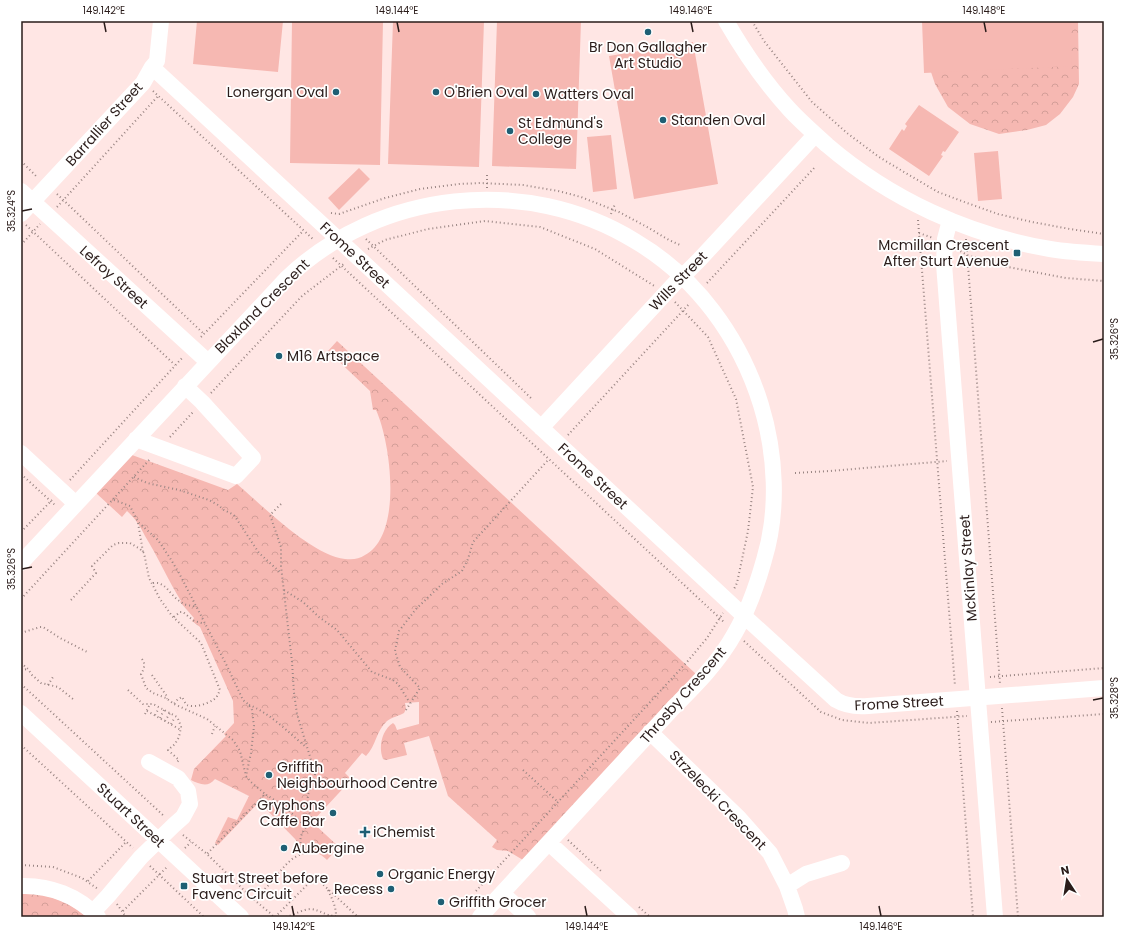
<svg xmlns="http://www.w3.org/2000/svg" width="1125" height="938" font-family="Poppins,sans-serif">
<style>
.park{fill:url(#park-crowns)}
.pitch{fill:#f6b8b2}
.lines{fill:none;stroke-linecap:round;stroke-linejoin:round}
.path{stroke:#998583;stroke-width:2;stroke-dasharray:1 3;stroke-linecap:butt}
.minor{stroke:#fff;stroke-width:16}
.ticks{fill:none;stroke:#2a1c1a;stroke-width:1.5}
.poi-dot{fill:#1f5f74;stroke:#fff;stroke-width:1.5}
.labels{text-anchor:middle;stroke-width:3.5;stroke-linejoin:round;paint-order:stroke}
.poi-label{font-size:14px;fill:#2a1c1a;stroke:#fff;text-anchor:start}
.street-label{font-size:14px;fill:#2a1c1a;stroke:#fff}
.neatline{fill:none;stroke:#2a1c1a;stroke-width:1.5}
.ticks-label{font-size:10px;text-anchor:middle;fill:#2a1c1a}
</style>
<defs>
<pattern id="park-crowns" width="20" height="18" patternUnits="userSpaceOnUse"><rect width="20" height="18" fill="#f6b8b2"/><path d="M2 6a3 3 0 1 1 6 0M12 15a3 3 0 1 1 6 0" fill="none" stroke="#d39e98"/></pattern>
</defs>
<rect width="100%" height="100%" fill="#ffe6e4"/>
<!-- park -->
<path class="park" d="M923,21H1078L1079,84L1073,97L1060,114L1046,125L1027,130L999,134L970,124L948,107L935,84L926,57Z
M337,341L696,674L523,860L508,851L497,850L492,847L497,840L448,796L429,736L404,743L407,755L386,760L383,759C378,747 382,730 393,723L395,725L397,730L419,724V702L405,703L406,709L404,713C399,716 392,717 387,721C376,731 376,746 366,756L362,753L345,773L351,779L350,781L312,822L339,847L327,860C319,852 312,850 301,855L298,848L296,840L259,802L218,845L215,843L228,817L237,820L249,796L215,779C208,788 199,784 191,780L194,769L226,736L224,734L234,723L233,701L200,627L192,621L194,618L180,602L181,601C168,580 158,557 145,536C140,526 135,518 127,511L122,517L96,493L132,455L228,490L237,484C263,506 311,555 345,559C353,560 359,559 365,555C403,535 391,443 376,410H373L370,391L328,351Z
M21,893L46,895L67,903L87,917H21Z"/>
<!-- pitch -->
<path class="pitch" d="M197,21H283L278,72L193,64Z
M292,21H383L380,165L290,163Z
M393,21H484L479,167L388,164Z
M497,21H581L576,169L492,166Z
M922,21H1070L1072,66L924,73Z
M693,42L718,184L634,199L609,56Z
M919,105L959,132L945,152L943,151L941,155L943,156L929,176L889,149L902,129L904,131L907,126L905,124Z
M611,135L617,189L593,192L587,137Z
M998,151L1002,199L978,201L974,153Z
M359,168L370,179L339,210L328,198Z"/>
<g class="lines">
<!-- path -->
<path class="path" d="M752,21L764,41L812,102L847,133L879,157L909,175L938,192L967,203L998,214L1032,222L1070,229L1104,234
M153,91L314,240
M21,161L37,177
M487,175V188
M57,194L204,334
M57,207L159,95
M331,213L339,214L385,198L420,189L459,184L481,183L523,185L558,191L581,197L619,212L647,227L669,240L680,245
M611,214L615,204
M918,220L955,686
M26,225L175,365
M919,233L933,238
M366,239L533,400
M966,239L1000,684
M21,245L40,224
M368,249L385,240L428,229L485,221L540,227L595,249L656,287
M957,249L967,255L998,265L1066,278L1104,281
M333,258L725,623
M707,283L816,166
M675,302L708,337L736,399L753,487L748,531L737,583L734,589
M201,337L303,231
M211,393L302,296L345,263
M568,435L690,303
M170,437L194,411
M795,473L830,471L947,461
M21,474L56,506
M134,477L147,483L179,490L209,500L218,505L224,510L234,515L259,553L281,573
M70,480L183,357
M114,500L130,506L138,522L158,540L170,558L179,573L228,668L243,700L248,704L252,710L254,726L251,753L246,776
M281,504L270,515L281,547V566L292,662L294,693L297,714L315,773C315,780 311,785 309,791C306,802 308,810 312,820L306,827
M138,523L143,552
M21,532L52,500
M153,583C166,581 170,596 181,602C185,606 191,605 196,607
M284,590L303,602L319,617L337,630L372,672L393,680L398,684L410,703
M21,599L151,458
M71,600L96,573L92,566L113,545L119,543H130L140,549L144,553L149,578L160,599L172,616L201,643L220,690C218,694 217,698 213,700C207,704 194,708 187,705C185,703 183,699 182,697L178,699L174,704
M174,617L180,612H183L194,621L205,624
M21,633L40,627H43L60,638L89,653
M744,641L821,712L842,720L869,723L967,716
M142,659C146,664 144,669 141,674L146,688L153,693L166,698L174,704L207,719L233,740L240,751L246,776L251,782L265,794L207,854
M21,663L28,669L32,675L41,683L58,687L73,699
M21,670L28,669
M152,675L166,695L167,699
M990,677L1104,668
M21,684L164,816
M48,685L53,677
M128,690L143,704H153L177,717L179,721L181,727L179,737L175,744L168,750L179,760L177,762
M249,705C270,713 289,733 306,747
M1002,708L1018,917
M406,710L420,688L400,667L395,651L399,631L416,609L442,584L462,571L468,559L473,542L549,459
M147,711L181,730
M957,711L973,917
M145,714L150,704
M155,715L159,708
M160,718L164,710
M165,721L170,713
M991,722L1104,714
M171,724L175,717
M212,734L215,726
M21,745L133,848
M523,770L558,802
M183,835L207,854L252,898L270,913L274,917
M568,840L601,871
M185,848L191,842
M21,865L53,867L82,878L98,889
M150,866L204,917
M88,881L126,842
M328,890C332,899 336,906 336,916
M476,891L687,662L707,638L723,613
M252,898C266,893 278,871 290,861C294,857 299,855 304,853C299,841 299,837 306,827L284,806L265,794
M117,904L126,917
M639,907L650,917
M123,911L168,866
M275,917L315,877L358,917
M286,917C294,915 303,909 311,909C321,910 325,916 336,916"/>
<!-- minor -->
<path class="minor" d="M726,21C744,52 765,83 790,110C801,122 814,133 827,145C890,199 968,235 1050,249C1068,252 1086,253 1104,254
M152,67L338,239L744,616L836,700C846,706 856,707 868,706L1104,688
M21,191L208,362
M21,214L143,83L152,67L157,61L161,21
M950,220L945,239L944,264L995,917
M541,428L676,282L687,272L700,259L815,135
M136,439L236,476L253,458L202,402L185,386
M21,453L76,504
M21,563L287,278C379,190 526,174 635,241C696,277 740,337 761,405C776,454 779,511 764,560C757,585 748,611 735,633C719,662 696,685 673,708C657,726 640,743 624,761C576,813 528,865 480,917
M21,713L241,917
M650,732L739,818L770,853L787,886L795,909L797,917
M549,843L630,917
M21,886C50,885 78,896 98,917
M787,886L806,874L842,863
M502,893L528,917
M93,912L108,896L141,857L174,825L183,817L190,804L188,791L178,778L149,762"/>
</g>
<!-- ticks -->
<path class="ticks" d="M104,22L106,32M397,22L399,32M691,22L693,32M984,22L986,32M22,211L32,209M1093,342L1103,339M22,569L32,567M1093,700L1103,698M292,906L294,916M585,906L587,916M879,906L881,916"/>
<!-- markers -->
<g class="poi-dot">
<circle cx="648" cy="32" r="4"/>
<circle cx="336" cy="92" r="4"/>
<circle cx="436" cy="92" r="4"/>
<circle cx="536" cy="94" r="4"/>
<circle cx="663" cy="120" r="4"/>
<circle cx="510" cy="131" r="4"/>
<rect x="1013" y="249" width="8" height="8" rx="2"/>
<circle cx="279" cy="356" r="4"/>
<circle cx="269" cy="775" r="4"/>
<circle cx="333" cy="813" r="4"/>
<path d="M363 826h4v4h4v4h-4v4h-4v-4h-4v-4h4z"/>
<circle cx="284" cy="848" r="4"/>
<circle cx="380" cy="874" r="4"/>
<rect x="180" y="882" width="8" height="8" rx="2"/>
<circle cx="391" cy="889" r="4"/>
<circle cx="441" cy="902" r="4"/>
</g>
<g class="labels">
<!-- poi labels -->
<g class="poi-label">
<text x="648" y="52" text-anchor="middle">Br Don Gallagher<tspan x="648" dy="16">Art Studio</tspan></text>
<text x="328" y="97" text-anchor="end">Lonergan Oval</text>
<text x="444" y="97">O'Brien Oval</text>
<text x="544" y="99">Watters Oval</text>
<text x="671" y="125">Standen Oval</text>
<text x="518" y="128">St Edmund's<tspan x="518" dy="16">College</tspan></text>
<text x="1009" y="250" text-anchor="end">Mcmillan Crescent<tspan x="1009" dy="16">After Sturt Avenue</tspan></text>
<text x="287" y="361">M16 Artspace</text>
<text x="277" y="772">Griffith<tspan x="277" dy="16">Neighbourhood Centre</tspan></text>
<text x="325" y="810" text-anchor="end">Gryphons<tspan x="325" dy="16">Caffe Bar</tspan></text>
<text x="373" y="837">iChemist</text>
<text x="292" y="853">Aubergine</text>
<text x="388" y="879">Organic Energy</text>
<text x="192" y="883">Stuart Street before<tspan x="192" dy="16">Favenc Circuit</tspan></text>
<text x="383" y="894" text-anchor="end">Recess</text>
<text x="449" y="907">Griffith Grocer</text>
</g>
<!-- street labels -->
<g class="street-label">
<text transform="translate(104 124) rotate(-48)" y="5">Barrallier Street</text>
<text transform="translate(355 255) rotate(43)" y="5">Frome Street</text>
<text transform="translate(114 277) rotate(42)" y="5">Lefroy Street</text>
<text transform="translate(678 281) rotate(-46)" y="5">Wills Street</text>
<text transform="translate(262 306) rotate(-45)" y="5">Blaxland Crescent</text>
<text transform="translate(593 476) rotate(43)" y="5">Frome Street</text>
<text transform="translate(968 568) rotate(-94)" y="5">McKinlay Street</text>
<text transform="translate(683 695) rotate(-49)" y="5">Throsby Crescent</text>
<text transform="translate(899 703) rotate(-3)" y="5">Frome Street</text>
<text transform="translate(718 800) rotate(46)" y="5">Strzelecki Crescent</text>
<text transform="translate(131 815) rotate(43)" y="5">Stuart Street</text>
</g>
</g>
<!-- border -->
<rect width="1125" height="938" fill="none" stroke="#ffffff" stroke-width="44"/>
<!-- north arrow -->
<g transform="translate(1067 880) rotate(348)" stroke="#ffffff" stroke-width="3" paint-order="stroke">
<path d="M0-3L7 15L0 10L-7 15Z" fill="#2a1c1a"/>
<text y="-6" font-size="11" font-weight="bold" text-anchor="middle" fill="#2a1c1a">N</text>
</g>
<rect x="22" y="22" width="1081" height="894" class="neatline"/>
<g class="ticks-label">
<text x="104" y="14">149.142°E</text>
<text x="397" y="14">149.144°E</text>
<text x="691" y="14">149.146°E</text>
<text x="984" y="14">149.148°E</text>
<text transform="translate(11 211) rotate(-90)" y="4">35.324°S</text>
<text transform="translate(1114 339) rotate(-90)" y="4">35.326°S</text>
<text transform="translate(11 569) rotate(-90)" y="4">35.326°S</text>
<text transform="translate(1114 698) rotate(-90)" y="4">35.328°S</text>
<text x="294" y="930">149.142°E</text>
<text x="587" y="930">149.144°E</text>
<text x="881" y="930">149.146°E</text>
</g>
</svg>
